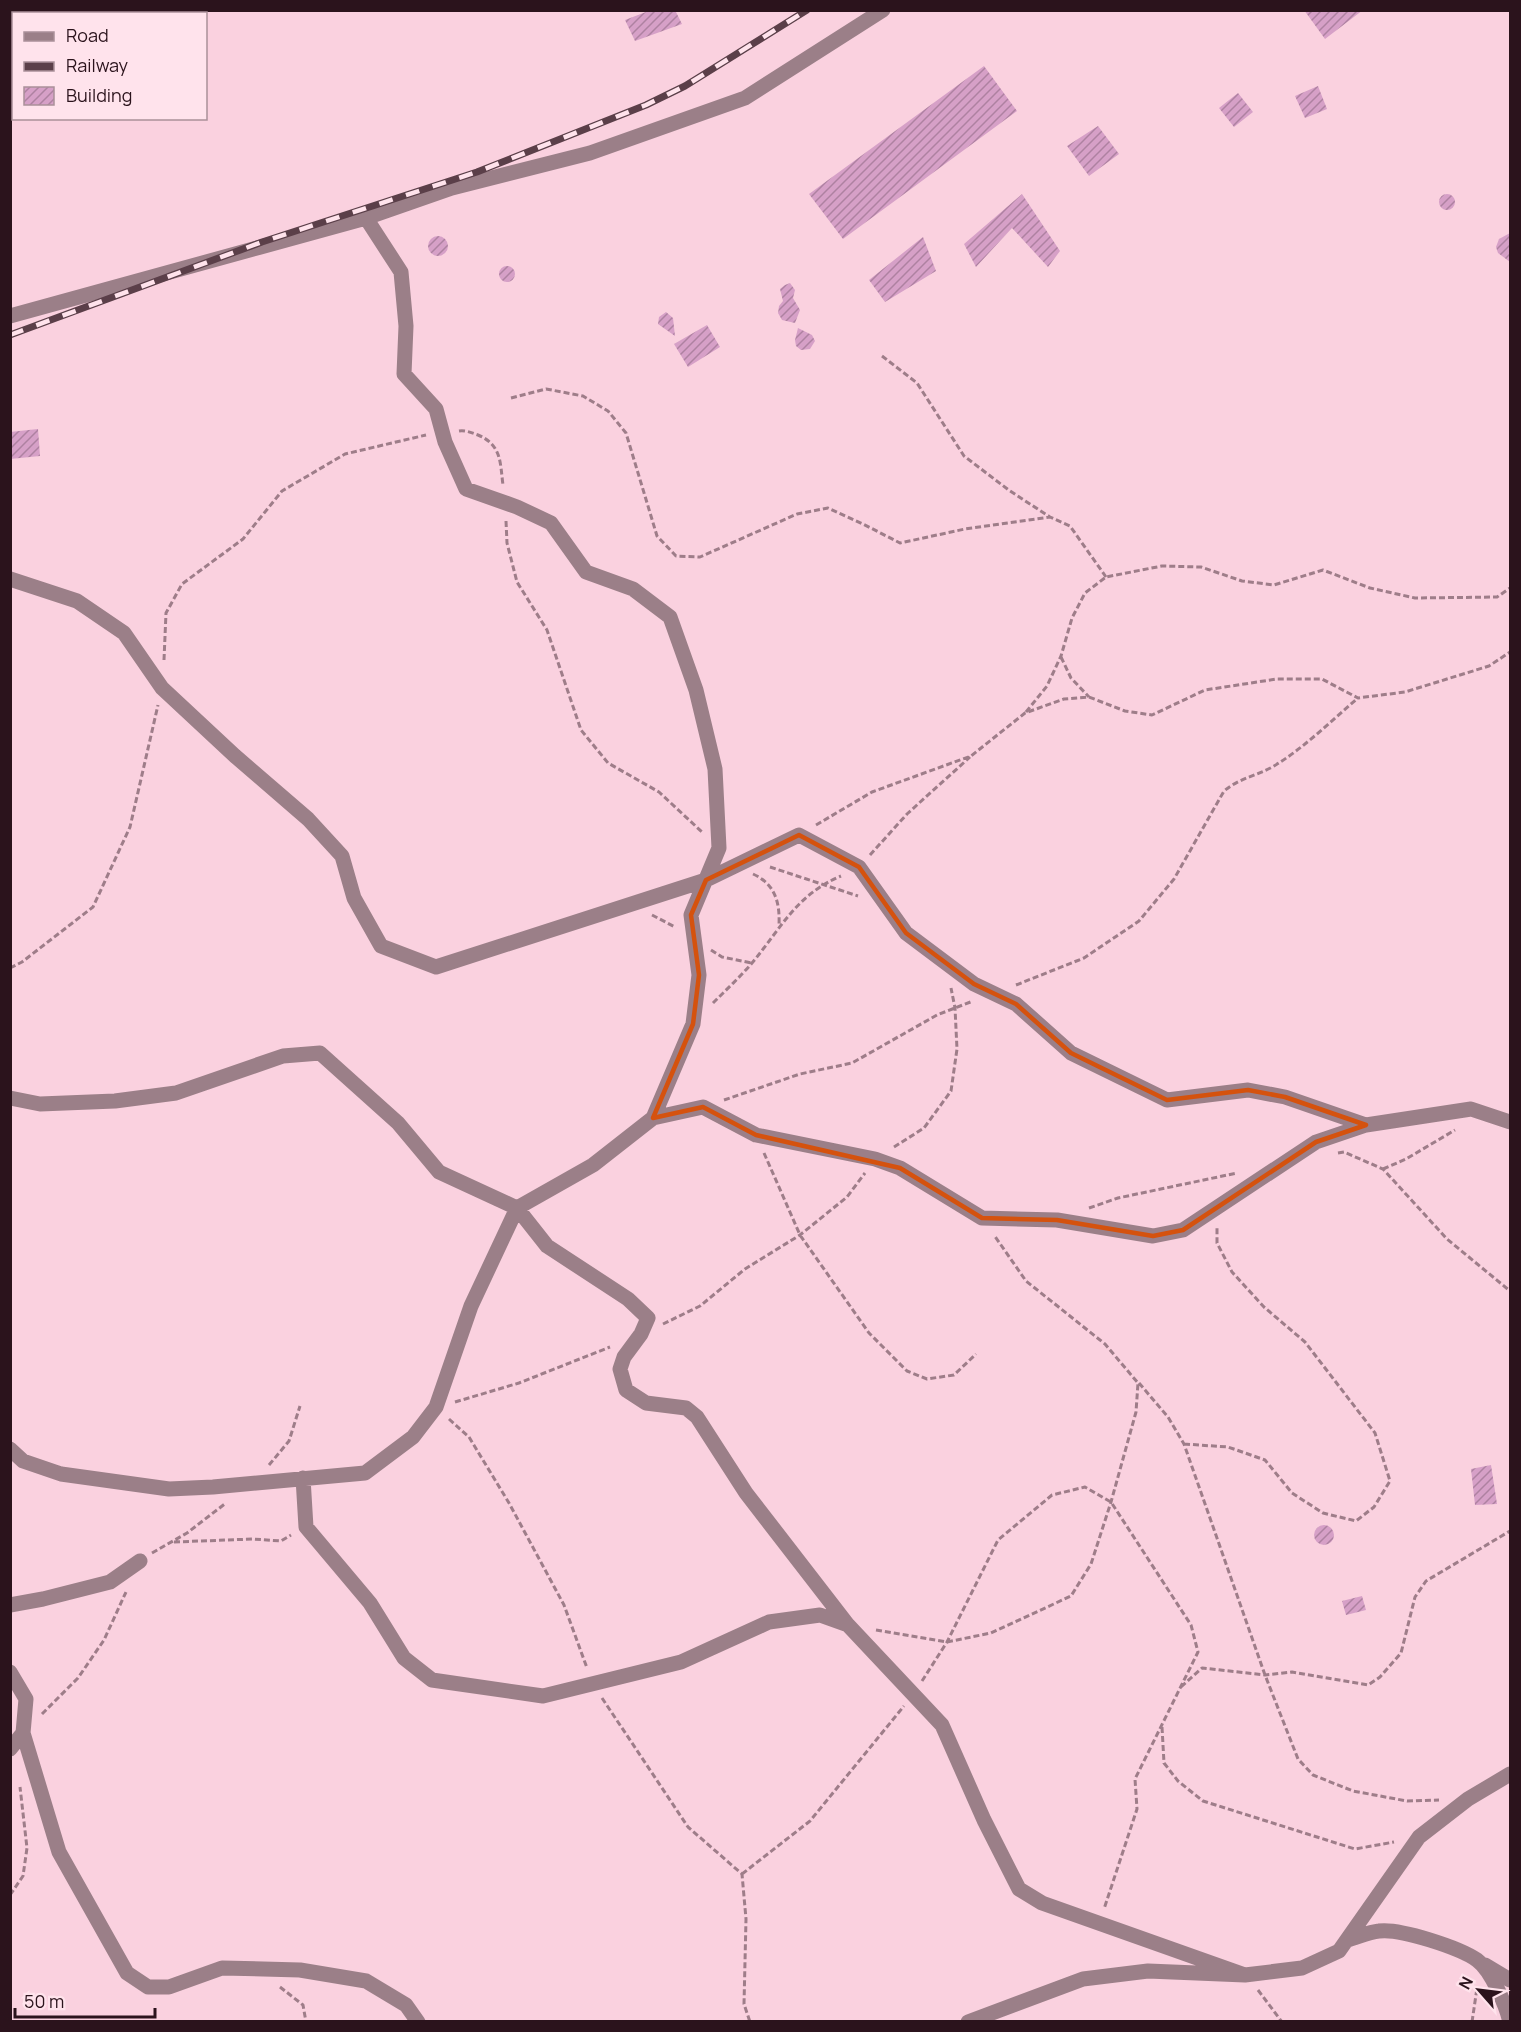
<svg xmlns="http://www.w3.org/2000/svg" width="1521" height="2032" font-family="Manrope,sans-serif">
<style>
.building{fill:url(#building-hatch)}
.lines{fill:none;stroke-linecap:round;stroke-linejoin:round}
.path{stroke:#9e7d89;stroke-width:3;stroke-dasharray:6 3;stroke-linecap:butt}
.minor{stroke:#9b7f88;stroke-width:15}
.rail-casing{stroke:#5b3f49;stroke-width:7}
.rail{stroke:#ffe3ec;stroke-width:4.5;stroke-dasharray:14;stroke-linecap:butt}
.marked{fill:none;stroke:#d5520e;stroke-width:4.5;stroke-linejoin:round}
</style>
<defs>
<pattern id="building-hatch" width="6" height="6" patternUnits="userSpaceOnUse" patternTransform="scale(1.5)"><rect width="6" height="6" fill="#d6a0c7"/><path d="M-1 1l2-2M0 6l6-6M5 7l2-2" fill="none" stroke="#ae81a1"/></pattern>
</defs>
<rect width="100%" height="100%" fill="#fad1df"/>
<!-- building -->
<path class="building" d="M651,10H675L682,24L635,41L625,20Z
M1304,10H1363L1325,39Z
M984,66L1017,111L843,239L809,194Z
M1318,86L1327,109L1305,118L1295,96Z
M1238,93L1253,112L1234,127L1219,108Z
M1098,126L1119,154L1089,176L1067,146Z
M1439 202a8 8 0 1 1 16 0a8 8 0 1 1-16 0Z
M1022,194L1060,251L1048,267L1012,228L976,267L964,244Z
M1510,233V262L1498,253L1496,247L1499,239Z
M428 246a10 10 0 1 1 20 0a10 10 0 1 1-20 0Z
M923,237L936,271L885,302L869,280Z
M499 274a8 8 0 1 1 16 0a8 8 0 1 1-16 0Z
M790,283L795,290L793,298L800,310L795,323L782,320L778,313L779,306L783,301L780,289L785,285Z
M666,312L673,318L675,336L658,324L659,317Z
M707,325L720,347L688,367L674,344Z
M798,328L812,335L815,341L810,349L801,350L796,346L795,340Z
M38,429L40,456L10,459V432Z
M1491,1465L1497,1504L1475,1505L1471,1469Z
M1314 1535a10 10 0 1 1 20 0a10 10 0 1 1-20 0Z
M1362,1596L1366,1610L1346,1615L1342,1601Z"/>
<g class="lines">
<!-- path -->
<path class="path" d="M882,356L917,383L964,456L1010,491L1050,517L1070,526L1106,577
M511,398L546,389L583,396L608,411L626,433L657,536L676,556L700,557L797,514L828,508L863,524L900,543L965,529L1050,517
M459,431C466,430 472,433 478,435C502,445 500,463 503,485
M506,521L507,543L517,582L547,630L581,730L608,763L659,792L702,832
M1061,657L1071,678L1089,697
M164,660L166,613L182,584L243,539L282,491L345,454L426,435
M1026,712L1047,686L1061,656L1072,618L1085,593L1106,577L1162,566L1201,567L1242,581L1274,585L1323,570L1370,588L1415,598L1497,597L1510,588
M816,825L872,792L971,756L1025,713L1064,699L1089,697L1125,711L1152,715L1205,690L1277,679H1322L1358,698L1405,692L1489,666L1510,652
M870,855L907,814L970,757
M770,867L858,896
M753,874C775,884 780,902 779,925
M652,915L675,927
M711,950L722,957L752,963
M10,968L22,962L93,907L130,827L158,705
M1016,985L1084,958L1139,921L1174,879L1224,791C1241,777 1257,776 1274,766C1304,748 1331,721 1358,698
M713,1003C726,990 740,977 752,963C782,927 796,895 841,876
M724,1100L800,1074L852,1063L937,1015L973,1001
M894,1147L924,1128L951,1091L957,1049L955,1008L951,988
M764,1153L800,1235L869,1333L907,1371L927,1379L954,1375L976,1354
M1338,1153L1344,1152L1383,1169L1447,1239L1510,1291
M1383,1169L1406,1159L1455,1130
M1089,1208L1118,1198L1237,1173
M663,1324L700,1306L745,1269L800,1235L847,1197L865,1173
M1139,1383L1168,1417L1184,1444L1265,1675L1298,1759L1313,1775L1353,1791L1407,1801L1439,1800
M455,1402L519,1383L610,1347
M449,1419L469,1437L509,1503L564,1605L587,1668
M1184,1444L1228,1447L1265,1460L1292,1493L1323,1513L1356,1521L1374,1507L1390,1481L1375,1433L1305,1342L1264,1307L1232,1272L1217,1243V1227
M269,1465L289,1441L300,1406
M174,1542L253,1539L281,1541L291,1535
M152,1553L187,1533L226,1503
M876,1630L947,1642L991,1633L1071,1596L1091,1564L1111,1502L1136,1412L1138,1383L1105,1344L1026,1281L994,1235
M922,1681L947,1642L998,1540L1052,1495L1085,1487L1111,1502L1191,1625L1198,1652L1135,1779L1137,1809L1104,1909
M1181,1687L1202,1668L1265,1675L1292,1672L1368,1685L1380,1677L1401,1653L1415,1597L1426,1581L1510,1531
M602,1698L688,1827L742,1874L746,1919L744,2004L750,2022
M42,1714L78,1678L104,1640L126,1592
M1162,1727L1164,1763L1178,1781L1203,1801L1355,1849L1394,1842
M742,1874L810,1821L904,1706
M10,1895L23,1876L27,1848L20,1787
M280,1987L303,2005L306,2022
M1258,1990L1282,2022
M1472,2022L1477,1988"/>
<!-- minor -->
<path class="minor" d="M366,218L401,272L406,326L404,374L436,409L445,442L466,489L517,507L551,523L586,572L633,589L670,617L696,690L715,769L719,848L691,915L699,975L693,1024L653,1118
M10,316L366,218L452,188L590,153L745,98L883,10
M10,579L77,601L124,633L162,688L235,756L308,819L342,856L354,898L381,946L436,967L706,880L799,835L859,867L906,933L974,984L1016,1004L1071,1053L1167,1100L1248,1090L1285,1097L1366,1125
M10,1098L40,1104L115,1101L176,1093L283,1056L320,1053L398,1123L439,1172L517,1208L593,1165L653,1118L703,1107L756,1135L875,1159L900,1168L982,1218L1057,1220L1153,1236L1183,1230L1316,1142L1366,1125L1471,1109L1510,1122
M10,1449L23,1461L61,1474L169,1489L213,1487L365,1473L413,1437L436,1407L471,1306L517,1208L547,1246L628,1299L648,1318L641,1334L624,1357L620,1369L626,1390L646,1403L686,1408L697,1417L746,1493L848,1625
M303,1478L306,1527L370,1603L404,1658L432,1680L543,1696L681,1662L769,1622L820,1615L848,1625L942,1725L984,1820L1019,1889L1042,1903L1245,1975
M10,1605L43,1599L110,1582L140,1561
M10,1672L26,1699L23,1733L10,1749
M23,1733L59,1852L127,1973L148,1987H169L222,1968L300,1970L366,1981L406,2005L418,2022
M1347,1940C1358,1937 1369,1932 1379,1931C1400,1928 1460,1948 1477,1960C1491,1970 1506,2005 1510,2022
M1485,1965L1510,1980
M968,2022L1083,1979L1148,1971L1245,1975L1302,1968L1339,1951L1419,1837L1468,1799L1510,1774"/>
<defs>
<path id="rail" d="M10,335L262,242L477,172L646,105L685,86L807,10"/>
</defs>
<!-- rail casing -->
<use href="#rail" class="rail-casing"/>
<!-- rail -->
<use href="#rail" class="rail"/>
</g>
<!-- marked area -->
<path class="marked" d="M799,835L859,867L906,933L974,984L1016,1004L1071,1053L1167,1100L1248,1090L1285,1097L1366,1125L1316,1142L1183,1230L1153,1236L1057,1220L982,1218L900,1168L756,1135L703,1107L653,1118L693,1024L699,975L691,915L706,880Z"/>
<!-- border -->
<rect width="1521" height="2032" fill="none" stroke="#2b131c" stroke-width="24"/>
<!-- legend -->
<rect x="12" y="12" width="195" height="108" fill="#ffe3ec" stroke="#aa9099" stroke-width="1.5"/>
<rect x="24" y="32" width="30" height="9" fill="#9b7f88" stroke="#aa9099" stroke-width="1.5"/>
<text x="66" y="42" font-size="18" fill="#2b131c">Road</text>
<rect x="24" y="62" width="30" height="9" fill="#5b3f49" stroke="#aa9099" stroke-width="1.5"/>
<text x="66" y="72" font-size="18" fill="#2b131c">Railway</text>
<rect x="24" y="87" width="30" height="18" fill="url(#building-hatch)" stroke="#aa9099" stroke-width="1.5"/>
<text x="66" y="102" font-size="18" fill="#2b131c">Building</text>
<!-- north arrow -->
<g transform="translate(1479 1990) rotate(298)" stroke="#ffe3ec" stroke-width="4.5" paint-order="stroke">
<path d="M0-4.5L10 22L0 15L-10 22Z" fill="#2b131c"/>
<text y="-9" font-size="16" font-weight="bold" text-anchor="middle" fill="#2b131c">N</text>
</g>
<!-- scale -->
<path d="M15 2008v9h140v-9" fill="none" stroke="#2b131c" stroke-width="3"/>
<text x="24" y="2008" font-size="18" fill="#2b131c" stroke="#ffe3ec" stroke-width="4.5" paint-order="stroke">50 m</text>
</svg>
